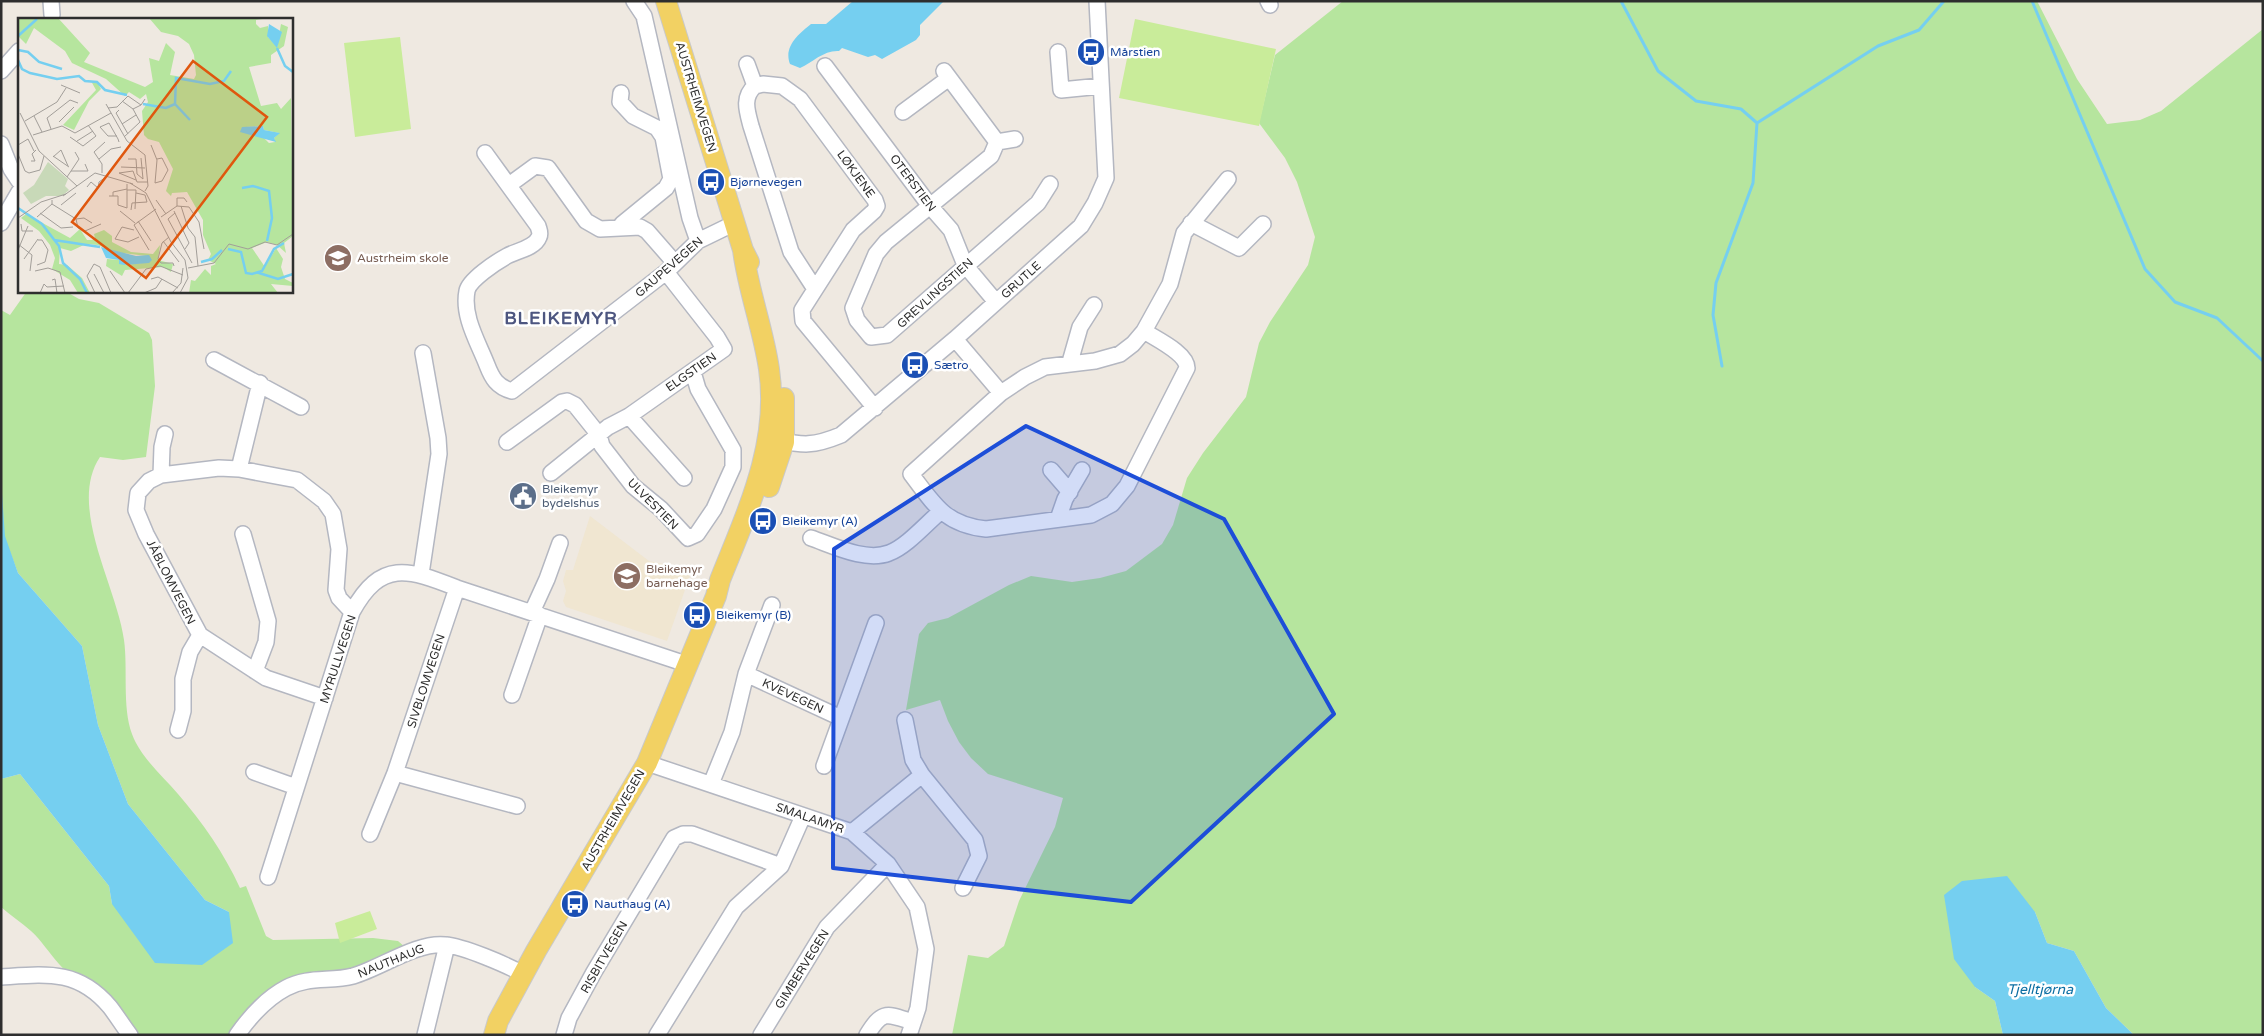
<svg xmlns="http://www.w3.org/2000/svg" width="2264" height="1036" font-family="'Varela Round',sans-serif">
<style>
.education{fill:#f0e6d1}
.green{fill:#b6e59e}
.pitch{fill:#c9ec9a}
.water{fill:#75cff0}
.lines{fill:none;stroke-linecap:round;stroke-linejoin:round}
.stream{stroke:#75cff0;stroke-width:3}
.minor-casing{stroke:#b4b7c1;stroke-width:18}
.major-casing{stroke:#c9c9c9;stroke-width:22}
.minor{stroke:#fff;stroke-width:15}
.major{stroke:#f2d163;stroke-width:20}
.marked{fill:#1d4ed8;fill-opacity:0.2;stroke:#1d4ed8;stroke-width:4;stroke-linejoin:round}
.labels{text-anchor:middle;stroke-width:5;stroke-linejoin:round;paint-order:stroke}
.transit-label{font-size:12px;fill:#164399;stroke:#fff;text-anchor:start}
.street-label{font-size:12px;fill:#2e2e2e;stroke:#fff}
.education-label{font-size:12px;fill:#785e54;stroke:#fff;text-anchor:start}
.service-label{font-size:12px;fill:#4e5e75;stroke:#fff;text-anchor:start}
.water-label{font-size:14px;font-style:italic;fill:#0d6fa3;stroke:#fff}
.district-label{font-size:18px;font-weight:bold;letter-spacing:1px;fill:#4d5680;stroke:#fff}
.inset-river{fill:none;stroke:#75cff0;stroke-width:2.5}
.inset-road{fill:none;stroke:#a29e99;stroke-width:1}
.view{fill:#df570e;fill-opacity:0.15;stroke:#df570e;stroke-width:2.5}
.inset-edge{fill:none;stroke:#2e2e2e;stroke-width:2.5}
</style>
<rect width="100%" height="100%" fill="#efe9e1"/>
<!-- education -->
<path class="education" d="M590,516L649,561L692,570L667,641L566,607L563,601L566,591L563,581L566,570H573Z"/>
<!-- green -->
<path class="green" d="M1343,1H2037L2077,79L2107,124L2140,120L2161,111L2263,29V1035H2134L2106,1008L2074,951L2047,943L2035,912L1975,987L1995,1001L2003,1035H952L968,955L988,958L1004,946L1019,901L1055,827L1063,798L988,774L971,758L959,742L948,721L940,700L906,710L919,634L928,623L948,618L1009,585L1031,576L1072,582L1100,578L1126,571L1162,544L1173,525L1187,478L1203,453L1246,397L1259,343L1270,322L1308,265L1315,237L1297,182L1285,158L1259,123L1275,55Z
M27,291H65L79,299L99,303L149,333L152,340L155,386L146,457L123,460L100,457C67,506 117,587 124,640C128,668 122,707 132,734C141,758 162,775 178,794C203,823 224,853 240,888L246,886L266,936L273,940L373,938L398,941L412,953L373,967L306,976L238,1035H125C106,1008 81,988 59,964C49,953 42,941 31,931C21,922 11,916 1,907V779L20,774L109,886L112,904L229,912L205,900L128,804L98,725L82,646L18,573L4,536L1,480V310L10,315Z"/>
<!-- pitch -->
<path class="pitch" d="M1135,19L1276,49L1259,126L1119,98Z
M400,37L411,129L355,137L344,43Z
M370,911L377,929L340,943L335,923Z"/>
<!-- water -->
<path class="water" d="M853,1H944L920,25V35L916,40L882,59L875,55L868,57L842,48L839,51C824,50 813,62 800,68L790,64C783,46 800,33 811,24H826Z
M1,480L5,536L18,573L82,646L98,725L128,804L205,900L229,912L233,943L202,965L155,963L112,904L109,886L20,774L1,779Z
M2007,876L2035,912L2047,943L2074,951L2106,1008L2134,1035H2003L1995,1001L1975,987L1954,959L1944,895L1962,881Z"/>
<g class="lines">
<!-- stream -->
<path class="stream" d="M1621,1L1658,71L1696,101L1741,109L1757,123
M2032,1L2145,269L2175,302L2217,318L2263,361
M1757,123L1878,46L1919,30L1944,1
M1722,366L1713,315L1716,283L1753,183L1757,123"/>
<defs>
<path id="minor" d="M51,1L52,15
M634,1L644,16L690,218L698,241
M1268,1L1270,5
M1058,52L1061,90L1101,86
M747,64L755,86
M825,66L930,206L951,230L965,265L996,302
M1,71L19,51
M944,71L997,142L991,156L886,242L876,254L853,308L857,320L871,337L887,335L1038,203L1050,184
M621,93L620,102L633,116L657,128L663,137L671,179L666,188L622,224V228
M903,112L949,78
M997,142L1015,139
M1,144L11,169L19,181
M485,153L538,226C539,230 541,233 539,237C535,248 516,251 507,256C496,262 469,280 467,291C462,316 478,342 487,365C492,378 497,387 512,391L666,272L698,241L735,223
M509,185L535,166L548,168L586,221L600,229L640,227L647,231L675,263
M1,223L19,192
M1191,223L1239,248L1263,224
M815,289L791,252L751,126C747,111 742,97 755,86L763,84L782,86L800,99L875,200L877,206L874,211L853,230L802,310L803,321L875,408
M1144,331C1156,339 1187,353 1187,368L1127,486L1112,504L1091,515L986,529C945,525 934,504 911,474L1001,393L1025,377L1045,367L1095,361L1120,354L1133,344L1144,331L1170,284L1184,233L1228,179
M955,339L1001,393
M214,360L301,407
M1070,362L1080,327L1094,305
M629,416L684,478
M774,440C803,445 812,447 841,435L955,339L1081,226L1095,203L1106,178L1097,1
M507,442L562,402L567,401L575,405L599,435L602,446L633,486L661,509L688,538L697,534L714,509L733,467V450L698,389L693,372
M239,469L260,383
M1051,470L1070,492
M551,473L608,427L629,416L724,349L717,337L666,272
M161,475L162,447L165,434
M1058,519L1065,499L1082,470
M243,534L268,621L266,642L255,671
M811,538C834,546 866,562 889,553C906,547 926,524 940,512
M421,574L439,454L438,438L423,353
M532,612L547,579L560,543
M746,674L841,718
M512,695L540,615
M325,698L266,678L200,635L146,534L136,510L138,493L149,481L161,475L219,468L239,469L297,480L324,501L333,514L339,549L336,590L339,598L352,612
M905,720L913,760L922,775
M178,730L183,711V679L190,652L200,635
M647,763L852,832L888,864L917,907L926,949L918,1008L909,1035
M824,766L876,623
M254,772L296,787
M395,773L517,806
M711,784L732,732L746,674L772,605
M852,832L922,775L975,840L979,856L963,888
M370,834L395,773L457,588
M268,877L352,612C381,559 408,569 457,588L689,665
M1,977C46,974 78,969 110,1007C117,1016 123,1026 130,1035
M237,1035C249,1018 267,998 286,988C308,976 330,982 353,976C381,968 416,942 445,945C463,946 507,965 523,974
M425,1035L447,945
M564,1035L569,1018L594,972L674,838L683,834H692L781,866
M657,1035L736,907L781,866L803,816
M761,1035L827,927L888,864
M867,1035C883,1009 887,1014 913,1022"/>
<path id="major" d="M666,1L743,250L749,262
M769,487L784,442V398
M494,1035L498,1021L536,951L647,763L716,596L720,580C747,512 780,444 769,369C763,328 748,290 743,250"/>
</defs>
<!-- minor casing -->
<use href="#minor" class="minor-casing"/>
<!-- major casing -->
<use href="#major" class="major-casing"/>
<!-- minor -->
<use href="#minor" class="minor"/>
<!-- major -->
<use href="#major" class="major"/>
</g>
<!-- marked area -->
<path class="marked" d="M1026,426L1224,519L1334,714L1131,902L833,868L834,549Z"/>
<!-- icons -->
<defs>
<symbol id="bus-disc" viewBox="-11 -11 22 22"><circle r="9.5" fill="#1a4fb4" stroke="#fff"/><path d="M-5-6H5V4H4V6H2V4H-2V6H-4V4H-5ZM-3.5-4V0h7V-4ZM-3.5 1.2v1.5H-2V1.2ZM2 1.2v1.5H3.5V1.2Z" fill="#fff"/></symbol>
<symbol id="school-disc" viewBox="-11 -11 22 22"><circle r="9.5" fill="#8d6e63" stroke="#fff"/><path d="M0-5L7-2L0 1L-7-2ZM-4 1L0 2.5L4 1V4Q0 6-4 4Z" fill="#fff"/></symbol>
<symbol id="civic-disc" viewBox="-11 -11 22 22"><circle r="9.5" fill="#5c6f8a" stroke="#fff"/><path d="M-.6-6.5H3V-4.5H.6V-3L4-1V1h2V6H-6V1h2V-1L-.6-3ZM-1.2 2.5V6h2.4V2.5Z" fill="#fff"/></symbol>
</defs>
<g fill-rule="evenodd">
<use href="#bus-disc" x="1075" y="36" width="32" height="32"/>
<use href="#bus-disc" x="695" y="166" width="32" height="32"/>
<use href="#school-disc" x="322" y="242" width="32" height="32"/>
<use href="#bus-disc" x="899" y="349" width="32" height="32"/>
<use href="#civic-disc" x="507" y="480" width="32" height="32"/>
<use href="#bus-disc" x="747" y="505" width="32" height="32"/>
<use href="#school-disc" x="611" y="560" width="32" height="32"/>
<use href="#bus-disc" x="681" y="599" width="32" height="32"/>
<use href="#bus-disc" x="559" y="888" width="32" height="32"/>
</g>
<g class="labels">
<!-- transit labels -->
<g class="transit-label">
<text x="1110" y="56">Mårstien</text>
<text x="730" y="186">Bjørnevegen</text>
<text x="934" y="369">Sætro</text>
<text x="782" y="525">Bleikemyr (A)</text>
<text x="716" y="619">Bleikemyr (B)</text>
<text x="594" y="908">Nauthaug (A)</text>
</g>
<!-- street labels -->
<g class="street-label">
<text transform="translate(696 97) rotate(73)" y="4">AUSTRHEIMVEGEN</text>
<text transform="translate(856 174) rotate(54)" y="4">LØKJENE</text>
<text transform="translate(913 183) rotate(53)" y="4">OTERSTIEN</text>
<text transform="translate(669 267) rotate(-41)" y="4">GAUPEVEGEN</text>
<text transform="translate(1021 280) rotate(-42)" y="4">GRUTLE</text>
<text transform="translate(935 293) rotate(-42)" y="4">GREVLINGSTIEN</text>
<text transform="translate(691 372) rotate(-35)" y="4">ELGSTIEN</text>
<text transform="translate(653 504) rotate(45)" y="4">ULVESTIEN</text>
<text transform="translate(171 582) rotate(63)" y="4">JÅBLOMVEGEN</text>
<text transform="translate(338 659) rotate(-72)" y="4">MYRULLVEGEN</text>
<text transform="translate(426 681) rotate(-72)" y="4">SIVBLOMVEGEN</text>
<text transform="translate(793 696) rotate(25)" y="4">KVEVEGEN</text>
<text transform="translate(810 818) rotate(19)" y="4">SMALAMYR</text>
<text transform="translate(613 820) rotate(-60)" y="4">AUSTRHEIMVEGEN</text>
<text transform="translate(604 957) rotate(-60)" y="4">RISBITVEGEN</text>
<text transform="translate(391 961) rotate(-22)" y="4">NAUTHAUG</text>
<text transform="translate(802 969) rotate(-58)" y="4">GIMBERVEGEN</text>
</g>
<!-- education labels -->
<g class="education-label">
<text x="357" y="262">Austrheim skole</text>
<text x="646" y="573">Bleikemyr<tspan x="646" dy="14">barnehage</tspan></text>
</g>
<!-- service labels -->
<g class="service-label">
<text x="542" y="493">Bleikemyr<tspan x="542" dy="14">bydelshus</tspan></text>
</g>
<!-- water labels -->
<g class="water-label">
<text x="2040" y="994">Tjelltjørna</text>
</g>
<!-- district labels -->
<g class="district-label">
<text x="561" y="324">BLEIKEMYR</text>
</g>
</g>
<!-- overview -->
<g transform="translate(18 18)">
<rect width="275" height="275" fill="#efe9e1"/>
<path d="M0,0H40L72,35L66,44L127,69L135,64L131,40L141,43L148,25L157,34L152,57L176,61L178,57L176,37L171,26L160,18L143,14L131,0H251L238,2V6L242,10L250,8V19L259,29L263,6L270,9L266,28L253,37V45L231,49L243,88L259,85L263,91L273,80L275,218L266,225L268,235L259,227L249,224L234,230L247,249L258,230L265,241L263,249L267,261L275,265V268L253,266L260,275H171L173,262L177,263L187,251L193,257V248L198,246L190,242L193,236L185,217V202L169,174L154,175L153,178L148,173L155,151L141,124L130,121L126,117L124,93L130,84L128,76L122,81L111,74L107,78L88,61L54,45L47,33L16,10L8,26L0,18ZM245,108L246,112L261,115L256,120L257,124L251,125L244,118L232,116L228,109ZM73,63L79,64L83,71L71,83L56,112L45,107L78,72ZM8,196L52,220L62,211L69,222H74L77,220L76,216L86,212L94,218V224L113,234L135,236L142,227L140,242L155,246L153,254L145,249L107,252L104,258L88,248L89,241L101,242L106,247L124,245L129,238L96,234L80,227L68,226L53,233L42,230L41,246L49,247L64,260L72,275H60L52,262L34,251L37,240L32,227L21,213L3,200Z" fill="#b6e59e" fill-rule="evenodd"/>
<path d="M30,144L50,161L47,168L51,172L44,178H28L13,186L5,175L16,167Z" fill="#c8d9b8"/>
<path d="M251,6L264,14L259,30L249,18ZM245,108L246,112L262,115L256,120L258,124L222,114L224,109ZM83,229L118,238L131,237L134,242L131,245L106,247L101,246V242L88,240Z" fill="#75cff0"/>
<path class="inset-river" d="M0,18L19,1M259,30L267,48L275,54M0,32L10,34L21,44L44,51M0,42L4,51L12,55L39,61L61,58L67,63L79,64L87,72L109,77M125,86L148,90L157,86M172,102L157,86L158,60L192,66L206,63L213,53M224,170L235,168L251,173L254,200L249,223M0,190L24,206L41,228L45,245L62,261L69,275M36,222L82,229M210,231L223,234L228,255L234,256L244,253L256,231L266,225M183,244L194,241L204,232M241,255L260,261L275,256"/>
<path class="inset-road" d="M43,67L62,75M104,83L115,91L123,87M88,86L109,123L127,137L130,168L127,173M90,90L99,89L110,78L123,87L127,81M101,92L98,95L110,116M2,95L21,133L59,168M16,98L24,114M7,103L39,84L48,70M41,104L56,89M104,106L118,97M33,111L29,100L52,82L60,85M15,117L44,108L57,115L93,95M99,118H90L82,109L91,105L100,121L101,124M52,119L65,128L78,118L70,107M106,119L122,104L115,91M59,123L75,113M0,127L10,121L16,133M133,127L139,142L137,165L144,163L150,152L144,140L139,141M0,136L7,153L11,155L22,152L26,138M35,138L51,149M35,139L43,132L50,148M81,141L93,131L103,129M110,141H118L119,156L125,161L123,140M13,143H17L14,136L18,132M103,149L127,150M53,153H70L67,146M84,155V146L76,134L87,124M49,159L61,141L57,134M118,162L101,155L115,153L119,164H130M112,165L128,175L153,224L167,242L170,260L162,275M69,169L73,164L80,170L81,164L88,159M109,172H118L117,191M45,178L77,155L115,166M91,178H100V187L109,190V166M95,178V174L109,171M34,182V186L58,201M138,182L148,196M43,187L58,175M159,188V180H166L169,184M163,188L170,210L177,219L180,248M113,192L114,185L129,184L127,177L118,175M102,193L117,205M156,193L171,225L167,231M22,195L43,210L55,209M157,195L150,201L174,245M19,199L34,186M143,199L159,188L171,189L181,204L186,231M0,200L23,184L48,176M58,201L60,210L67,213L83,206M58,201L66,200L74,205M120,203L133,223M3,206L4,213H15M116,212L104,209L97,221L110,224L121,219M151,219L144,225L140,241L143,245H155L156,248M145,223L161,244M0,226L14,237L12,253M0,232L10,208M131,232L116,207L138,191M6,241L20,221M19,247L27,244L30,232L24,222H20M170,250L196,245L211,226L230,231L247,224L259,227L275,216M17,253L30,250L42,254L47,275M92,253L107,275M76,256L86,275M133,261L140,259L160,270M34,262L37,261L39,275M22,275L26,266L29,269L46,268M77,275L69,258L76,246L82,249L93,275M110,275L128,251L142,248L165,257M126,275L138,270L144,261M154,275L163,265L165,250"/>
<path class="view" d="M175,43L249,99L128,260L54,204Z"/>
<rect width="275" height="275" class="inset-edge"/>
</g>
<!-- border -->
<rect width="2264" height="1036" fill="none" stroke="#2e2e2e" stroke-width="5"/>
</svg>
